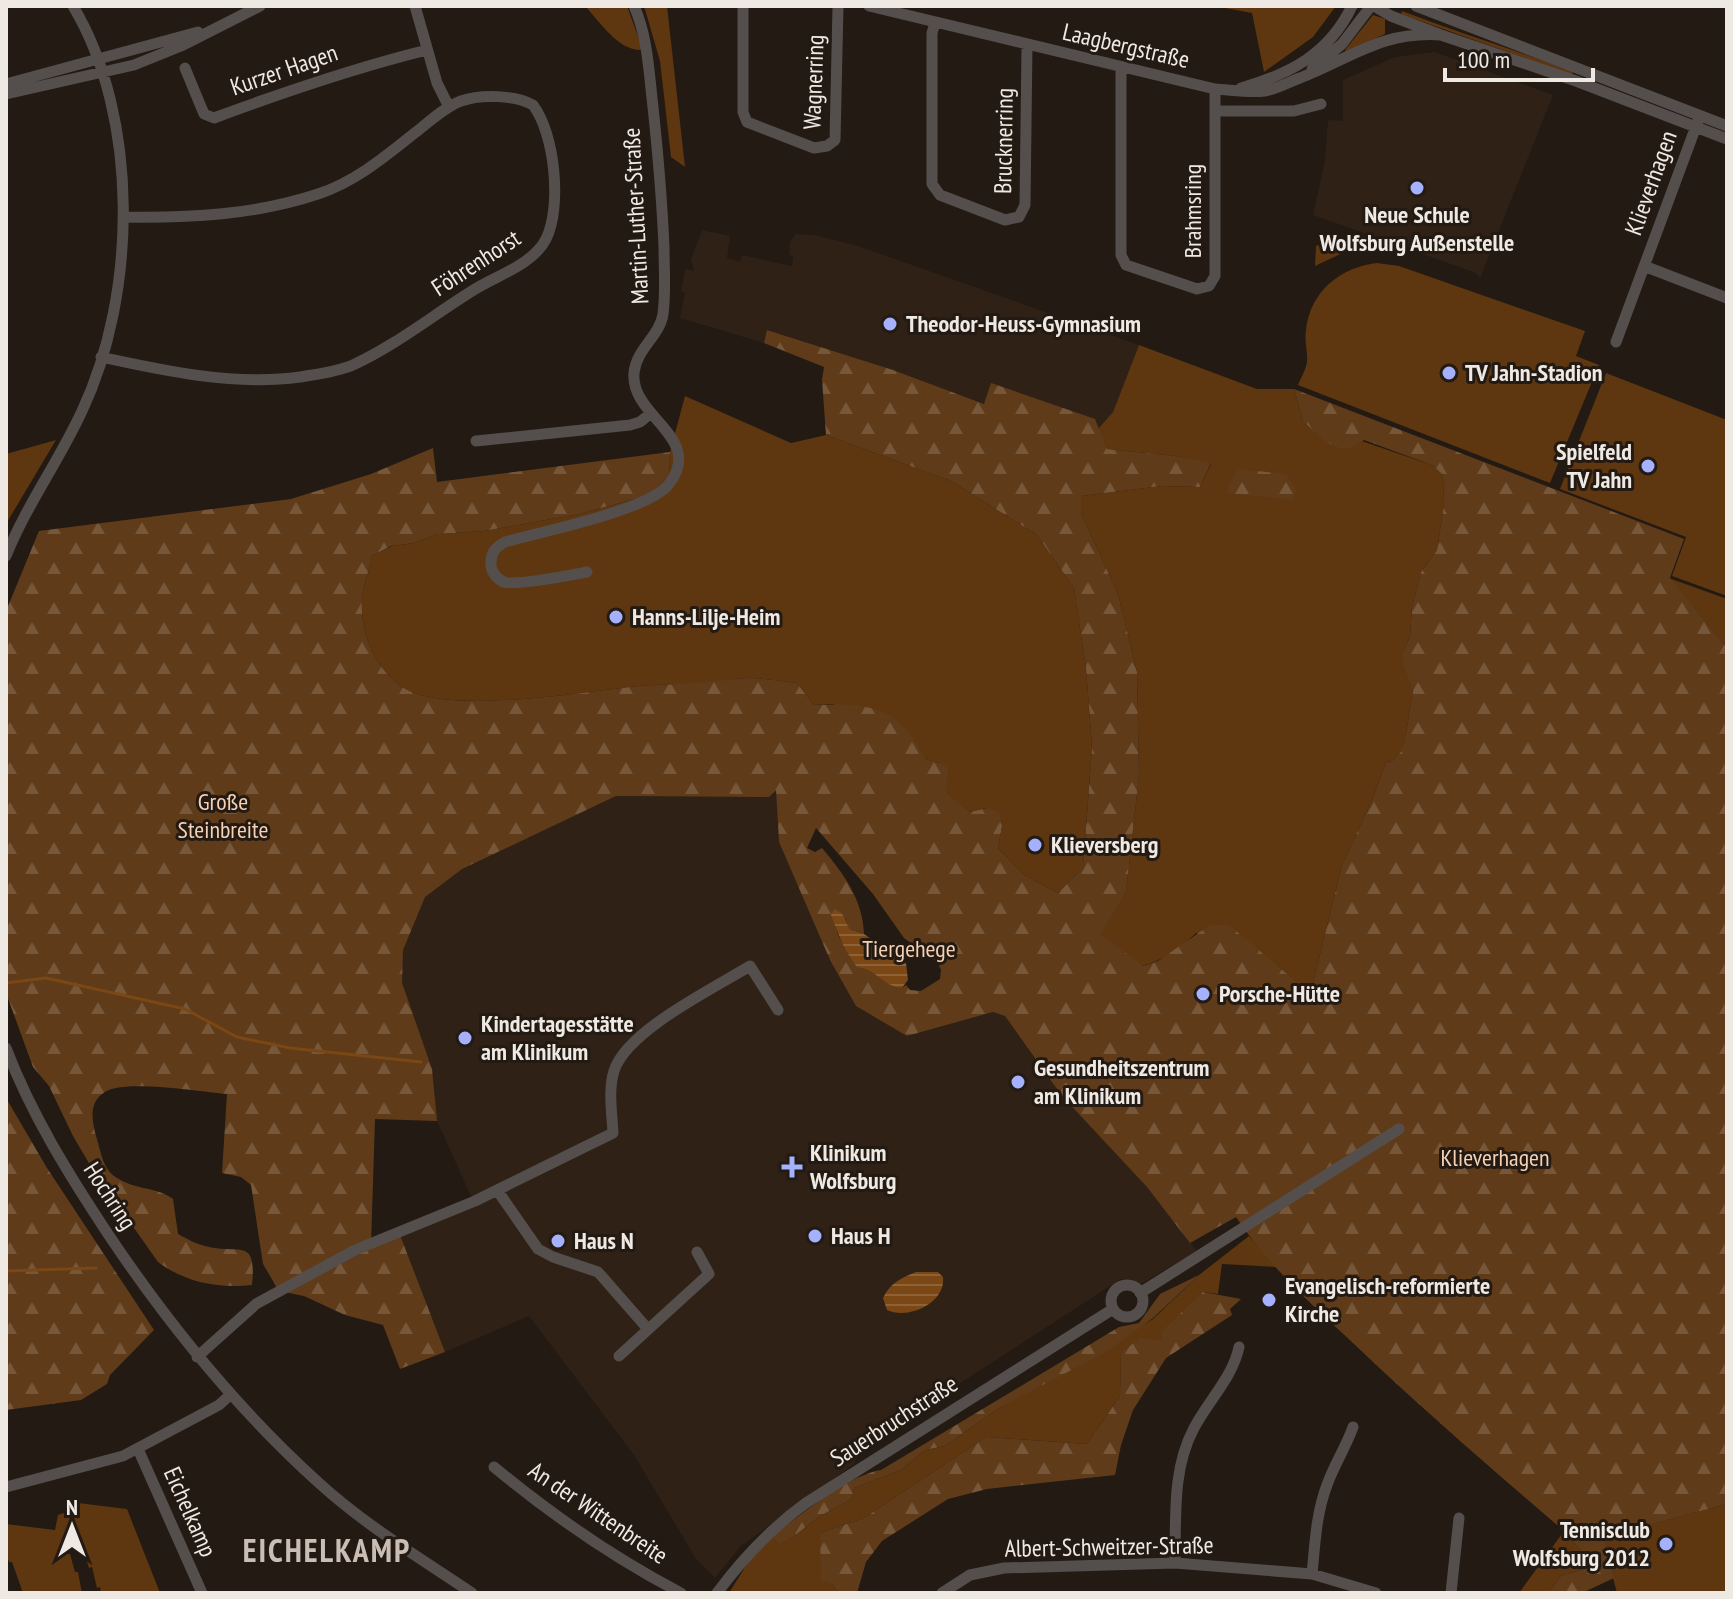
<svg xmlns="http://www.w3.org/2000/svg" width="1733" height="1599" font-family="'PT Sans Narrow',sans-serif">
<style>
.built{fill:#2f2116}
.green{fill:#5e3610}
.forest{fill:url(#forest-firs);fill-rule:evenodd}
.water{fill:url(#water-rules)}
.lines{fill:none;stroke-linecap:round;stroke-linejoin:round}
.stream{stroke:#7a4715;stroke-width:3}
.minor{stroke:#544f4c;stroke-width:11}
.poi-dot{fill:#a5b1fc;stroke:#221a13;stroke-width:3}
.labels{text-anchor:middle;stroke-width:6;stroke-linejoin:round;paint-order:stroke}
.street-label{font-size:24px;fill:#efe9e4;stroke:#221a13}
.poi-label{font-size:24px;font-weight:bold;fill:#efe9e4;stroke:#221a13;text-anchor:start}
.park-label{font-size:24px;fill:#f7d1b3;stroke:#221a13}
.district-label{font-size:32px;font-weight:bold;letter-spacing:2px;fill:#c9bdb4;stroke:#221a13}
</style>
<defs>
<pattern id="forest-firs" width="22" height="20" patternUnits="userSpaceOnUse" patternTransform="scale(2)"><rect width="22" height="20" fill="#5f3b19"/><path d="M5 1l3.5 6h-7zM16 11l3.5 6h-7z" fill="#76573a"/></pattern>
<pattern id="water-rules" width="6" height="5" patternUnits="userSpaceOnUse" patternTransform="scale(2)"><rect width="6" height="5" fill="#7a4715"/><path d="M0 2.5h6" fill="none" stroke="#8d6237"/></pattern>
</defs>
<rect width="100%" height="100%" fill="#221a13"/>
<!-- built -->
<path class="built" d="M1435,52L1553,95L1480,278L1476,273L1313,215L1325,161L1328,120L1343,121V80L1395,57Z
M702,230L730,236L727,258L740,262L742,255L792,266L793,256L789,255L790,242L796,234L814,235L858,246L1139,345L1113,412L1098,429L1046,427L893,370L768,330L764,343L680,318L685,293L681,292L685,269L694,271L691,259Z
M776,789L779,842L830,960L907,1036L993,1012L1005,1016L1062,1096L1147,1187L1197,1251L1141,1284L1121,1279L862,1447L854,1464L740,1547L715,1578L696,1559L634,1455L529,1316L445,1352L400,1235L475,1205L437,1121L375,1118L374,936L462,868L616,796L768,797Z"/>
<!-- green -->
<path class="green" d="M585,6H627L643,50C619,52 600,22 585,6Z
M644,6H667L685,167L671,157L660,61Z
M1214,6H1336L1313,37L1264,72L1252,13Z
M1402,11C1459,33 1516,50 1573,72L1572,75L1401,14Z
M1373,15L1385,19V34L1346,52L1345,50Z
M1340,236L1349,239L1351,249L1315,266L1316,246Z
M1377,263L1399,266L1585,331L1576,356L1599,365L1550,483L1298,385C1301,378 1306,369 1307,362C1308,352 1304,341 1306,330C1310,292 1340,267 1377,263Z
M1139,345L1257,389H1294L1303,421L1432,465L1443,475L1444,504L1437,550L1421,572L1412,607L1410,637L1403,652L1413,690L1406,733L1401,753L1392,761L1386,762L1373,798L1342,865L1312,987L1300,986L1278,967L1196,933C1180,948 1164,960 1142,966L1100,934L1126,892L1139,776L1137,672L1118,594L1081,513V496L1161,486L1200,487L1211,464L1175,456L1107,449L1098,429L1113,412Z
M1606,373L1727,420V596L1672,576L1686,537L1560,489Z
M685,396L791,443L826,435L951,481L1037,535L1074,588L1086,668L1092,747L1083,868L1058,893L1024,875L998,848L1002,826L987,808L970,812L945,793L940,763L925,759L833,704L814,705L797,683C778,681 755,676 736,679C704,684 672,684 639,686C587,691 438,718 398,684C372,663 360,631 362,597C363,586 370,569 372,556L392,546L414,543L438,534L484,531L579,514L638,498L669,472L670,452Z
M56,440L6,524V454Z
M1669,578L1727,599V648Z
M1249,1236L1276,1267L1222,1264L1218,1294L1203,1292L1162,1341L1121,1353L1120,1396L1087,1444L986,1437L864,1518L820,1533L832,1584L839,1593H729L752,1556L772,1536L789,1540L820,1516L852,1499L854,1488L901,1470L925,1450L945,1446L999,1408L1153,1319L1199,1275Z
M78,1503L127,1509L160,1593H101L100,1587L97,1588L92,1567L89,1568L80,1539L65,1543L67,1554H70L75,1572H78L82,1593H23L12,1562H9L6,1553V1524L55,1530L58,1515L79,1508Z
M1727,1504V1593H1617L1602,1537Z
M1564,1531L1583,1553L1590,1567L1561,1576L1548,1593H1519Z"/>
<!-- forest -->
<path class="forest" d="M767,330L893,370L984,404L991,383L1095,419L1107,449L1175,456L1211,463L1200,487L1161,486L1081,496V513L1118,594L1137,672L1139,776L1126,892L1101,934L1143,966L1158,961L1210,925H1229L1300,985L1312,987L1342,865L1373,798L1386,762L1392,761L1401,752L1406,733L1413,690L1403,663V652L1410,637L1412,607L1421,572L1437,550L1444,504L1443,475L1432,465L1364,440L1351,448H1340L1326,442L1303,421L1294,389L1684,539L1670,578L1727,648V1504L1603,1537L1614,1578L1582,1593H1548L1561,1576L1590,1567L1583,1553L1564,1531C1492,1469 1421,1408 1353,1343C1311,1304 1268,1265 1236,1217L1190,1243L1147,1187L1062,1096L1005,1016L993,1012L907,1036L856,1006L830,960L779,842L776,790L769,797L616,796L462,869L425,897L403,950L402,983L432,1069L437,1121L375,1119L371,1244L400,1235L445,1352L400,1369L383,1325L345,1315L304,1296L279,1291L263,1264L251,1185L241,1177L222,1173L227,1094C201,1092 125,1079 105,1092C88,1102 92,1121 96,1136C101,1151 102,1169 117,1178C135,1190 158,1187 173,1199L178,1234C187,1239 198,1245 209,1247C239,1254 257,1237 252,1285C219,1289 184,1282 158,1262L93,1170L73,1136L49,1086L33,1067L6,993V611L39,531L291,499L371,474L433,448L437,482L670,452L669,473L656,489L638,498L579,514L484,531L438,534L414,543L391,546L372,556C370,569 363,586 362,597C360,631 372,663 398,684C438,718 587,691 639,686C672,684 704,683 736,679C755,676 778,681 797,683L814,705C845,704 881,702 904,727C913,736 919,749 925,759L940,763L948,768L946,793L970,812L987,808L999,812L1002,826L998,848L1024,875L1058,893L1083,868L1092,747L1086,668L1074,588L1037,535L951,481L826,435L822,380L824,367L764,343ZM816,828L873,894L904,938L938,963L941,970L940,979L921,991L910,990L906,985L902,988C882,981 849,957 839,937C837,933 837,929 835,925L845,918L849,929L864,934C863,900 844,874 822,848L815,852L807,848Z
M1237,469L1286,474L1296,491L1294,500L1226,493Z
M6,1098L47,1168L154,1330L110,1375L107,1384L81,1400L6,1410Z
M1199,1275L1153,1318L1106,1352L999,1408L945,1446L925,1450L901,1470L854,1488L852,1499L820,1516L789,1540L778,1543L772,1536C800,1516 848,1475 881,1470L1119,1327L1139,1323L1160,1294Z
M1203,1292L1241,1299L1230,1309L1232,1315L1166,1358L1133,1410L1121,1445L1115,1475L987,1489L948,1499L882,1541L866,1562L857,1593H839L832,1584L821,1580L820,1533L864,1518L986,1437L1087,1444L1120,1396L1121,1353L1140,1338L1162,1341V1331Z"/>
<!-- water -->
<path class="water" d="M834,909C844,912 846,921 849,929L864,934L906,963L908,980L902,988C884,987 875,968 857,967C842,946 840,938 831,915Z
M916,1272H938L943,1277C946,1303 908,1320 887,1310L883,1298C890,1283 901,1278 916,1272Z"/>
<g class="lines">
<!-- stream -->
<path class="stream" d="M6,983L46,978L185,1009L237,1037L290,1048L421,1062
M6,1271L96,1268"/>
<!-- minor -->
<path class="minor" d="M415,6L437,83L449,107
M743,6V112L747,122L814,148L827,146L835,140L838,6
M869,6L1215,89C1232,90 1249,93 1265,91C1277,89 1289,82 1300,78C1353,57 1382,31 1441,35
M1374,6L1391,16L1441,35L1576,81L1727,139
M1416,6L1727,126
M935,23L932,33V184L940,195L1005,220L1019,217L1025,205L1027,45
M185,68L204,114L214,118C284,92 354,68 427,50
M1121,68V255L1126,265L1197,289L1209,286L1215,276V89
M1312,69L1342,44L1371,6
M6,84L198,32
M1241,88C1290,74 1329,54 1352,6
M6,94L134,65L181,46L260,6
M1215,111H1294L1321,104
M1644,266L1727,298
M1616,342L1698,121
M101,357C165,371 234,386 300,377C317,374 337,372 353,365C396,345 432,316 472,291C495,276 533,265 546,239C562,207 555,134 533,105C515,95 481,94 461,101C445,107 430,121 416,132C386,156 355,182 318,194C255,215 190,218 124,217
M476,441L630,425L640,422L651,413
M6,556C26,506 59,461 82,411C137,294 140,118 73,6
M587,572C571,575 516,586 504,582C496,579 490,570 491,562C491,552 496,547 505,542C540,532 650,510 669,484C705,437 630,417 634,373C636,349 660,336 663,314C666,291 664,269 664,247C662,200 658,154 653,107C649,74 648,37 634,6
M6,1048C31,1114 69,1175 108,1234C169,1325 237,1409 319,1483C365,1525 420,1558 472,1593
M497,1190L538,1249L553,1257L598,1272L647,1328
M1111 1301a16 16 0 1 1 32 0a16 16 0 1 1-32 0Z
M1140,1293L1399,1129
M619,1356L709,1274L697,1252
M197,1357L256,1304L355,1250L475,1201L613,1133C612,1113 608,1090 614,1071C626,1031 714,988 750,966L778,1010
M138,1449L202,1593
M494,1467C552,1515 614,1558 681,1593
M6,1487L123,1456L219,1405L230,1395
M1175,1563C1176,1518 1172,1469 1194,1428C1208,1401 1233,1377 1239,1347
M1312,1574C1315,1544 1316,1514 1327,1485C1334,1465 1346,1447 1353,1427
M717,1593C743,1558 770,1529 806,1503L1113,1309
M942,1593L970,1575L1004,1568L1175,1563L1312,1574L1376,1593
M1451,1593L1459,1518"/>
</g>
<!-- markers -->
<g class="poi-dot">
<circle cx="1417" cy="188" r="8"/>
<circle cx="890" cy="324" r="8"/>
<circle cx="1449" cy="373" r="8"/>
<circle cx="1648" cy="466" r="8"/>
<circle cx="616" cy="617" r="8"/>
<circle cx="1035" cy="845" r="8"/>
<circle cx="1203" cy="994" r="8"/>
<circle cx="465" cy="1038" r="8"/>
<circle cx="1018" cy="1082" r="8"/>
<path d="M788 1155h8v8h8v8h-8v8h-8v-8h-8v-8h8z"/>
<circle cx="815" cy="1236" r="8"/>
<circle cx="558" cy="1241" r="8"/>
<circle cx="1269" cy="1300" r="8"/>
<circle cx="1666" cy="1544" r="8"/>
</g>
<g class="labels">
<!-- street labels -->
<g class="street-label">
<text transform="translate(1126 46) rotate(13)" y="8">Laagbergstraße</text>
<text transform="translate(284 70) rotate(-19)" y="8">Kurzer Hagen</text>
<text transform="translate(814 82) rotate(-88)" y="8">Wagnerring</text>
<text transform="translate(1004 141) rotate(-89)" y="8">Brucknerring</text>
<text transform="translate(1651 183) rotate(-70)" y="8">Klieverhagen</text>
<text transform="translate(1193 211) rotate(-90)" y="8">Brahmsring</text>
<text transform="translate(636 216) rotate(-93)" y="8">Martin-Luther-Straße</text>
<text transform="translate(476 263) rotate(-33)" y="8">Föhrenhorst</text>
<text transform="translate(110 1196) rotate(57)" y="8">Hochring</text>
<text transform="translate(894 1421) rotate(-33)" y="8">Sauerbruchstraße</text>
<text transform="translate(190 1512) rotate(66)" y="8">Eichelkamp</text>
<text transform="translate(598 1513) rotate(34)" y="8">An der Wittenbreite</text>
<text transform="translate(1109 1547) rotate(-1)" y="8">Albert-Schweitzer-Straße</text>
</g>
<!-- poi labels -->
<g class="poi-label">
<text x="1417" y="223" text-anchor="middle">Neue Schule<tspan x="1417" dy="28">Wolfsburg Außenstelle</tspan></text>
<text x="906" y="332">Theodor-Heuss-Gymnasium</text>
<text x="1465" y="381">TV Jahn-Stadion</text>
<text x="1632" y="460" text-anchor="end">Spielfeld<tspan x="1632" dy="28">TV Jahn</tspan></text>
<text x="632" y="625">Hanns-Lilje-Heim</text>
<text x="1051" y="853">Klieversberg</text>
<text x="1219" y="1002">Porsche-Hütte</text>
<text x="481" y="1032">Kindertagesstätte<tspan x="481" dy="28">am Klinikum</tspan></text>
<text x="1034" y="1076">Gesundheitszentrum<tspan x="1034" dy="28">am Klinikum</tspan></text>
<text x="810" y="1161">Klinikum<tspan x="810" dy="28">Wolfsburg</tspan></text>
<text x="831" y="1244">Haus H</text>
<text x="574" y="1249">Haus N</text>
<text x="1285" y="1294">Evangelisch-reformierte<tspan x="1285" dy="28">Kirche</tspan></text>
<text x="1650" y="1538" text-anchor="end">Tennisclub<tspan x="1650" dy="28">Wolfsburg 2012</tspan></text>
</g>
<!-- park labels -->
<g class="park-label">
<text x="223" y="810">Große<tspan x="223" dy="28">Steinbreite</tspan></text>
<text x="909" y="957">Tiergehege</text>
<text x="1495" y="1166">Klieverhagen</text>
</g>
<!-- district labels -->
<g class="district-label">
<text x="327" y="1562">EICHELKAMP</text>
</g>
</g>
<!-- border -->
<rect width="1733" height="1599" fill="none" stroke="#efe9e4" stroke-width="16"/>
<!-- north arrow -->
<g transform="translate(72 1527)" stroke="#221a13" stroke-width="6" paint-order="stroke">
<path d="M0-6L14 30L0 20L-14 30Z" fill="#efe9e4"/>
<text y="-12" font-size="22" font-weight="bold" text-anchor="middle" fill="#efe9e4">N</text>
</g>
<!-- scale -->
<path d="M1445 68v12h148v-12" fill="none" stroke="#efe9e4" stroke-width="4"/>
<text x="1457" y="68" font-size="24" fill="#efe9e4" stroke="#221a13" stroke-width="6" paint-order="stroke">100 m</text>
</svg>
